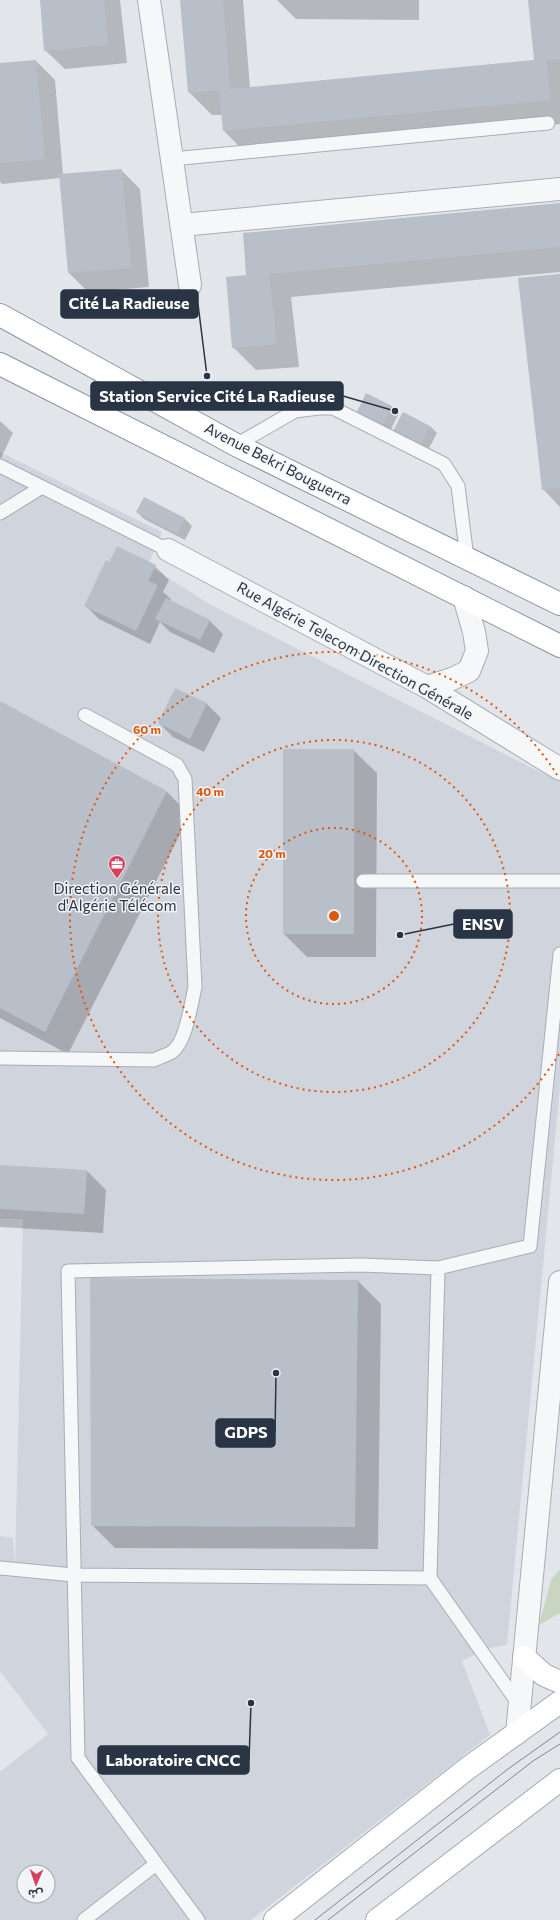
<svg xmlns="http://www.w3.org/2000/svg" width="560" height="1920" font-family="Commissioner,'Noto Sans Arabic',sans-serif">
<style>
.built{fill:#d0d5dd;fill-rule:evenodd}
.green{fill:#c8d5c3}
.shadow{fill:#0003}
.building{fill:#b9bfc9}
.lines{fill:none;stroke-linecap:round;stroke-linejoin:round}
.lane-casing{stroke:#a7adb6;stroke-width:15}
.street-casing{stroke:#a7adb6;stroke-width:24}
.primary-casing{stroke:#a1aab8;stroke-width:24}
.highway-casing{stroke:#8894a3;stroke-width:24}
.lane{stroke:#f5f7f9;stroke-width:13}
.street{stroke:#f5f7f9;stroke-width:22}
.primary{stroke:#fff;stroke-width:22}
.highway{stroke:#fff;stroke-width:22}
.tram{stroke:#7a8696;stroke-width:1}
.ring{fill:none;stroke:#de570f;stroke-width:2;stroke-dasharray:2 4}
.labels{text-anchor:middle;stroke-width:3;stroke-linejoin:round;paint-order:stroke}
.street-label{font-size:15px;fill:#293444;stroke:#f2f5f8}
.poi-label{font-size:15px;fill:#293444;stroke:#f2f5f8}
.centre{fill:#de570f;stroke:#f2f5f8;stroke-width:2}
.ring-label{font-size:12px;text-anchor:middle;font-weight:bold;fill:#de570f;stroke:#f2f5f8;stroke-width:3;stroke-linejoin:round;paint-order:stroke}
.leader{fill:none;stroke:#293444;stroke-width:1.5}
.callout-dot{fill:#293444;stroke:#f2f5f8;stroke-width:1.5}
.callout{fill:#293444;stroke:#293444;stroke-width:1.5}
.callout-label{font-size:16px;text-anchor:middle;font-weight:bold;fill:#fff}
</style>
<rect width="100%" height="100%" fill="#e2e6eb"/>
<!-- built -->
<path class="built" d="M0,452L162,532L148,565L211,605L560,782V1087L507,1645L489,1648L462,1661L490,1735L251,1920H0V1772L48,1734L0,1671V1536L13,1538L15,1567L23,1219H0ZM24,1872H48V1896H24Z"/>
<!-- green -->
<path class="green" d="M560,1569V1613L539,1625L551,1580Z"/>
<!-- shadow -->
<path class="shadow" d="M41,0H120L127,63L65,69L45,50Z
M181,0H243L250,88L535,61L529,0H560V124L247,154L224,131L222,115H212L189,92Z
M277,0H419V20L296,19Z
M36,61L55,80L63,175L121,170L140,189L149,287L88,292L69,273L60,178L2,184L0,182V64Z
M560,204V272L291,297L299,367L256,370L233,347L247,276Z
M560,275V507L543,489Z
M392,406L399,413L389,433L364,421Z
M0,421L13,433L1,458H0Z
M430,426L437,433L428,450L401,437L394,430Z
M144,499L185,519L192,526L185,540L144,519L137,512Z
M110,563L155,566L169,580L163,592L171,599L170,601L210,621L223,634L214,653L170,632L160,622L150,644L99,619L85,605Z
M175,689L207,704L221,718L204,752L173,737L159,723Z
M0,703L167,792L190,815L68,1054L0,1018Z
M353,750L377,773L376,957H307L284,934Z
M0,1166L87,1171L106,1190L103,1233L0,1227Z
M91,1279L358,1281L381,1304L378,1549L115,1548L92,1525Z"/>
<!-- building -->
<path class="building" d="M40,0H104L108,45L44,51Z
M180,0H223L230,89L534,60L528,0H560V59L547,60L550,100L223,131L219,90L188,93Z
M36,60L45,159L0,163V63Z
M122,169L131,268L68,273L59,174Z
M560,203V247L269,274L277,344L232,348L226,277L246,275L243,233Z
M560,274V488L542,490L518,278Z
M366,393L392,406L382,427L356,414Z
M403,412L430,426L421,444L393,431Z
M144,497L185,518L178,534L136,512Z
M117,546L156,565L148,581L158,585L136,631L84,606L106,560L109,562Z
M166,598L210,620L200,640L155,619Z
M175,688L207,703L190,739L158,723Z
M0,701L167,791L45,1032L0,1008Z
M283,749H354V934H283Z
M0,1165L87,1170L84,1214L0,1209Z
M90,1278L358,1280L355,1527L91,1526Z"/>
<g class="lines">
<defs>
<path id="lane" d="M172,159L548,123
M236,445L295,411L319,408H333L444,464L458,486L467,558
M0,466L42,487
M0,513L42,487L168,550
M363,881H560
M0,1058L154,1060C160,1057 167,1055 172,1052C186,1042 191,1004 195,987L185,779L177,765L85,715
M0,1568L73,1575L430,1578L438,1268L530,1246L560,954
M430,1578L520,1706
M84,1920L156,1864
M198,1920L78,1758L68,1271L361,1265L438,1268"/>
<path id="street" d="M149,0L190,285
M182,225L560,189
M168,550L427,687L560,769
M427,687L452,679L469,671L477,651L474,632L464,597
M517,1733L560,1282"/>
<path id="primary" d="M524,1657L544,1675L560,1682
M275,1920L468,1768L560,1702
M377,1920L560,1780"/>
<path id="highway" d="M0,315L236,445L560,604
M0,364L560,646"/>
</defs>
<!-- lane casing -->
<use href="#lane" class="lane-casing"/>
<!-- street casing -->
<use href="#street" class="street-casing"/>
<!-- primary casing -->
<use href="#primary" class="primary-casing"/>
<!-- highway casing -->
<use href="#highway" class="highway-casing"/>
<!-- lane -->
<use href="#lane" class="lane"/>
<!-- street -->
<use href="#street" class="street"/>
<!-- primary -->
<use href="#primary" class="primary"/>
<!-- highway -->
<use href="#highway" class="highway"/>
<!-- tram -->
<path class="tram" d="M315,1920L508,1769L560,1732
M328,1920L533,1761L560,1744"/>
</g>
<!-- distance rings -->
<g class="ring">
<circle cx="334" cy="916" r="88"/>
<circle cx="334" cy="916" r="176"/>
<path d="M559 1054A264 264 0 1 1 559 778"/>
</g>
<!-- icons -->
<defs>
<symbol id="office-pin" viewBox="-11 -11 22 30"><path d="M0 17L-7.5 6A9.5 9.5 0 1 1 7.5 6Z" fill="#d6415d" stroke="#f2f5f8"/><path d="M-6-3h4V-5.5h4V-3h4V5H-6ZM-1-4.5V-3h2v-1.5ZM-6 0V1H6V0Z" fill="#fff"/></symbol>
</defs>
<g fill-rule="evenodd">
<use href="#office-pin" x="107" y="854" width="20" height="27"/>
</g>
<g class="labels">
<!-- street labels -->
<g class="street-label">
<text transform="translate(278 464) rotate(27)" y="5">Avenue Bekri Bouguerra</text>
<text transform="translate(355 651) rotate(29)" y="5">Rue Algérie Telecom Direction Générale</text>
</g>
<!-- poi labels -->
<g class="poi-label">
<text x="117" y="894">Direction Générale<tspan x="117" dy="17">d'Algérie Télécom</tspan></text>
</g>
</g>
<circle cx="334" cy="916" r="6" class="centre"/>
<g class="ring-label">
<text x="147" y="734">60 m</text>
<text x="210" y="796">40 m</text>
<text x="272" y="858">20 m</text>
</g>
<!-- callouts -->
<path class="leader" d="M207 376L198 304M395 411L343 396M400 935L454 924M276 1373L275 1433M251 1703L249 1760"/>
<g class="callout-dot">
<circle cx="207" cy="376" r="4"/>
<circle cx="395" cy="411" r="4"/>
<circle cx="400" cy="935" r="4"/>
<circle cx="276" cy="1373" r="4"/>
<circle cx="251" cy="1703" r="4"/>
</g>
<g class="callout">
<rect x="61" y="290" width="137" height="28" rx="4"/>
<rect x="91" y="382" width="252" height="28" rx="4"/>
<rect x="454" y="910" width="58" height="28" rx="4"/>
<rect x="216" y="1419" width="59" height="28" rx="4"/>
<rect x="98" y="1746" width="151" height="28" rx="4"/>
</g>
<g class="callout-label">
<text x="129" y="309">Cité La Radieuse</text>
<text x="217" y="402">Station Service Cité La Radieuse</text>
<text x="483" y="930">ENSV</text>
<text x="246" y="1438">GDPS</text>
<text x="173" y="1766">Laboratoire CNCC</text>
</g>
<!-- north arrow -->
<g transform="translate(36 1884) rotate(182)"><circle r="19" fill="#f2f5f8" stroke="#a2a8b0"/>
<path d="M0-3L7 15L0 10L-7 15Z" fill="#d6415d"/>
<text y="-6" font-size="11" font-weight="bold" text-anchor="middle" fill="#293444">ش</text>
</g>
</svg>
